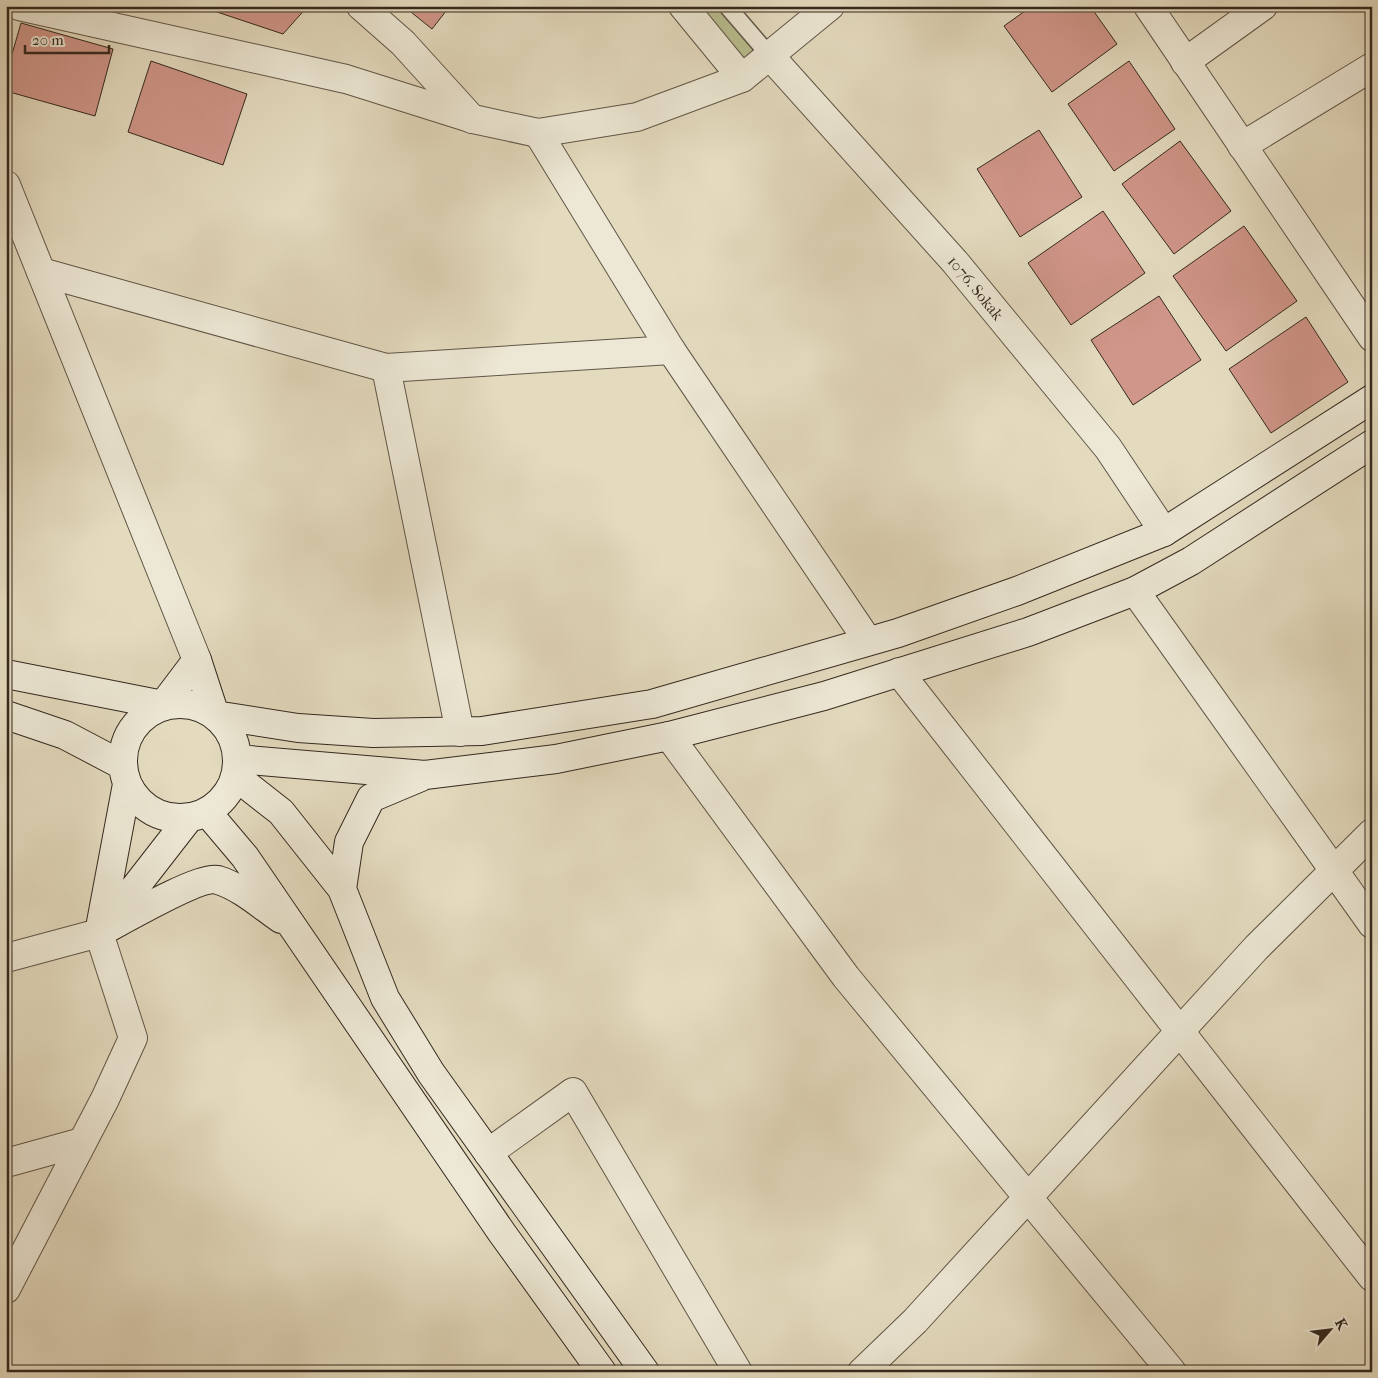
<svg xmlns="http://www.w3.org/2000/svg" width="1378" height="1378" font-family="'IM FELL French Canon',serif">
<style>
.green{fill:#b9be8f;stroke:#767457}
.building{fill:#d09689;stroke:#34291f}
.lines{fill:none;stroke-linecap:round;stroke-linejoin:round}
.service-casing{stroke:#605647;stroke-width:19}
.minor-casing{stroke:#605647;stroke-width:30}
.secondary-casing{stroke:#34291f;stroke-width:30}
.service{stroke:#ede8d5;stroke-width:16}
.minor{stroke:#ede8d5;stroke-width:28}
.secondary{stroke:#ede8d5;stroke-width:28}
.labels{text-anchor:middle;stroke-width:4;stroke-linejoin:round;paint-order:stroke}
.street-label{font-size:16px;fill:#34291f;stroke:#ede8d5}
</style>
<rect width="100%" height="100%" fill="#e4dbbf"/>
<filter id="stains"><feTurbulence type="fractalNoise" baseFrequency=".004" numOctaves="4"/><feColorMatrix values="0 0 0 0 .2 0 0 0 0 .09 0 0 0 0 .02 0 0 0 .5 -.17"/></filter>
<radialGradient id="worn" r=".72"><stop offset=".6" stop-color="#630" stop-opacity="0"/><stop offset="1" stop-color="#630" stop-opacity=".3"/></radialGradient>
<!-- green -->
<path class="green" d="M683,6H727L770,56L742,78Z"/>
<!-- building -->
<path class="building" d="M199,6H308L283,34Z
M408,6H450L432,29L406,8Z
M1032,6H1090L1117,44L1052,92L1004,26Z
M21,23L113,49L95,116L6,91V75Z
M151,61L247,94L223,165L128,132Z
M1129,61L1175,129L1114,171L1068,104Z
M1039,130L1082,197L1020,237L977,169Z
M1180,141L1231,211L1174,254L1122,184Z
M1103,211L1145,273L1071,325L1028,263Z
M1244,226L1297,301L1226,351L1173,276Z
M1159,296L1201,360L1133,405L1091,340Z
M1306,317L1348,382L1271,433L1229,369Z"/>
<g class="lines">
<defs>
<path id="service" d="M727,6L770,56"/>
<g id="minor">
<path d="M19,6L346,79L473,119L538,133L637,117L742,78L830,6"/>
<path d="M361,6L403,43L472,119"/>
<path d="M683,6L742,78"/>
<path d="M1148,6L1372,337"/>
<path id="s1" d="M770,56L955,262L1108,448L1164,532"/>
<path d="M1185,62L1263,6"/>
<path d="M538,133L671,350L868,641"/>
<path d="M1242,146L1372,67"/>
<path d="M6,185L197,660"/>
<path d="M41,272L386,368L671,350"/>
<path d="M386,368L460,732"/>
<path d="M1135,591L1372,924"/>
<path d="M899,672L1372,1277"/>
<path d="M669,736L846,977L1172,1372"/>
<path d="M6,958L99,933L133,1038L105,1099L6,1289"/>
<path d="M488,1153L573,1092L738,1372"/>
<path d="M6,1163L82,1142"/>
<path d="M862,1372L915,1321L1256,948L1372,833"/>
</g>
<path id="secondary" d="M6,674L163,705L197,660L215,715L298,728L373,733L482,731L652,704L898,633L1017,591L1164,532L1372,399
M123 761a57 57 0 1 1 114 0a57 57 0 1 1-114 0Z
M6,715L65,735L122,765
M237,759L425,775L556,759L669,736L824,696L1028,632L1135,591L1191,561L1372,444
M235,776L281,812L342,889L385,998L431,1073L645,1372
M207,812L245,857L502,1233L602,1372
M342,889L349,842L371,798L421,777
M105,926L189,818
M99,933C120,922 200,875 218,880C241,887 262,906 281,919
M99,933L127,784"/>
</defs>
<!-- service casing -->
<use href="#service" class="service-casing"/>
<!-- minor casing -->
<use href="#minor" class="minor-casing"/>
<!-- secondary casing -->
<use href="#secondary" class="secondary-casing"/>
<!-- service -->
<use href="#service" class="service"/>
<!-- minor -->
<use href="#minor" class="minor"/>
<!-- secondary -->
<use href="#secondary" class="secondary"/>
</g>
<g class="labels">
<!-- street labels -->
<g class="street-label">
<text dy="6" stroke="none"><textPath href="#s1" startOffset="310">1076. Sokak</textPath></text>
</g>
</g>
<!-- margin -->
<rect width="1378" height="1378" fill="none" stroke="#e4dbbf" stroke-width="25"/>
<rect x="8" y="8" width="1363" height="1363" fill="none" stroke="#34291f" stroke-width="2.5"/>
<rect x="12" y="12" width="1353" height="1353" fill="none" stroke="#34291f"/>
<!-- north arrow -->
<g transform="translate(1330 1330) rotate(62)" stroke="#ede8d5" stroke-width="4" paint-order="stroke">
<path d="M0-4L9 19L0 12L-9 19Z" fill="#34291f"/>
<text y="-8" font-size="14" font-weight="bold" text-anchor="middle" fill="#34291f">K</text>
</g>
<!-- scale -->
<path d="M25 45v8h84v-8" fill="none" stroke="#34291f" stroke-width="2.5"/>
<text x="32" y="45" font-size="15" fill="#34291f" stroke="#ede8d5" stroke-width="4" paint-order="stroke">20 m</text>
<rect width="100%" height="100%" filter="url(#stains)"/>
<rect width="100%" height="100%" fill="url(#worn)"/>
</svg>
